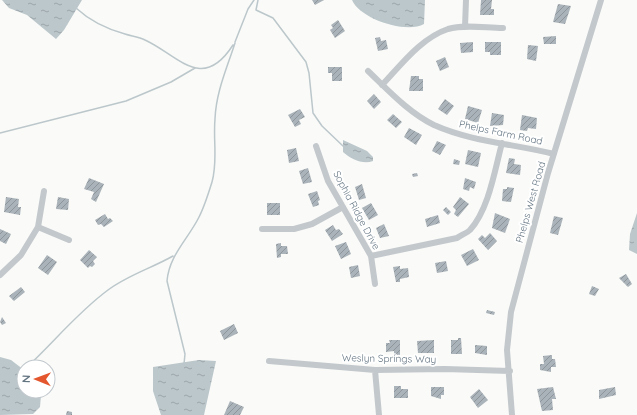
<svg xmlns="http://www.w3.org/2000/svg" width="637" height="415" font-family="Quicksand,sans-serif">
<style>
.water{fill:url(#water-ripples)}
.lines{fill:none;stroke-linecap:round;stroke-linejoin:round}
.stream{stroke:#bbc7cb;stroke-width:1.5}
.building{fill:url(#building-hatch)}
.minor{stroke:#c3c8cc;stroke-width:6}
.labels{text-anchor:middle;stroke-width:4;stroke-linejoin:round;paint-order:stroke}
.street-label{font-size:10px;fill:#657683;stroke:#fff}
</style>
<defs>
<pattern id="water-ripples" width="26" height="14" patternUnits="userSpaceOnUse"><rect width="26" height="14" fill="#bbc7cb"/><path d="M2 4q2-2 4 0t4 0M15 11q2-2 4 0t4 0" fill="none" stroke="#9ca6aa"/></pattern>
<pattern id="building-hatch" width="6" height="6" patternUnits="userSpaceOnUse"><rect width="6" height="6" fill="#aab3b9"/><path d="M-1 1l2-2M0 6l6-6M5 7l2-2" fill="none" stroke="#8e969c"/></pattern>
</defs>
<rect width="100%" height="100%" fill="#fafaf8"/>
<!-- water -->
<path class="water" d="M2,0H82L64,30L56,39L27,15L9,8Z
M352,0H425L424,24C406,34 360,19 352,0Z
M343,140L367,151L373,157V161C363,165 351,159 343,152Z
M637,213V254L629,250L630,234Z
M0,357L11,360L24,370V391H38L41,395L40,407L33,414L0,415Z
M199,360L216,361L204,415H161L153,391V367Z"/>
<g class="lines">
<!-- stream -->
<path class="stream" d="M258,0L256,10L273,18L306,62L309,73L313,113L322,126L343,146
M76,8C90,21 107,29 125,34C131,36 139,37 145,40C178,55 202,93 233,45
M235,42L248,9L254,0
M0,133L126,101L171,82L195,68
M184,364L185,354L167,281C169,256 187,240 198,219C204,208 208,195 212,182C218,161 213,140 215,119C216,92 227,68 235,43
M27,367C54,342 78,312 108,290C128,275 152,268 173,256"/>
</g>
<!-- building -->
<path class="building" d="M312,0H324L315,5Z
M481,0H492L491,9H494V15H480Z
M558,4L571,6L565,24L553,22Z
M338,20L345,31L335,38L330,30L333,28L331,25Z
M556,36V44H544L543,37Z
M380,37L381,41L386,40L388,49L378,51L375,38Z
M473,42V52L461,53L460,43Z
M485,42H501V55H490V52H485Z
M528,45L538,46L536,61L527,59Z
M445,57L449,67L440,71L436,61Z
M328,67H342V81H332V73H328Z
M411,76H419V79H423V91H409Z
M374,94L381,102L374,109L367,101Z
M445,99L454,106L447,115L438,109Z
M468,106L482,110L478,123L465,119Z
M300,109L305,117L299,120L301,124L295,127L288,115Z
M492,113L504,115L503,125L490,126Z
M393,114L402,122L396,128L387,120Z
M522,115L537,118L536,129L528,128L527,131L520,130Z
M409,128L422,135L416,145L404,137Z
M437,141L446,145L440,155L432,151Z
M296,148L299,161L289,163L287,150Z
M468,150L481,153L478,167L465,164Z
M509,158L515,159L514,164L521,165L520,175L506,173Z
M454,159L460,161L459,165L453,164Z
M308,168L312,182L303,184L299,171Z
M417,173L418,176L413,177L412,174Z
M89,178L104,184L96,202L91,199L94,192L84,189Z
M465,178L476,182L474,189L470,187L469,191L463,189Z
M362,184L366,198L359,200L355,187Z
M507,187L514,188L511,202L502,201L503,189H507Z
M317,191L320,200L318,201L319,205L313,207L308,194Z
M6,197L19,199L18,207H21L20,215L4,212Z
M58,197L69,199L68,210L56,209Z
M460,197L469,204L458,217L454,214L456,210L453,207Z
M267,203H280V215H267Z
M371,203L378,215L369,220L362,208Z
M446,207L451,212L448,215L443,210Z
M495,213L510,219L505,233L492,228Z
M105,214L108,219L110,218L113,221L104,227L101,224L98,225L95,220Z
M438,215L440,223L427,227L425,219Z
M554,216L563,218L558,235L550,233Z
M384,224L389,236L380,238L376,228Z
M333,225L336,230L339,229L343,234L332,241L325,230Z
M0,229L11,234L6,244L0,241Z
M490,233L497,241L488,250L478,239L482,235L485,238Z
M346,242L351,254L341,259L335,246Z
M281,243V246H287L288,254H281V257L277,258L276,244Z
M473,249L479,260L467,266L461,255Z
M89,250L97,257L93,261L95,264L92,267L90,266L88,268L80,260Z
M47,255L57,262L48,275L38,268Z
M446,261L448,271L437,273L435,263Z
M358,265L360,276L351,278L349,267Z
M400,266V269L408,268L409,277L400,279V282H396L393,267Z
M626,274L632,284L628,287L619,278Z
M592,286L599,289L595,296L589,294Z
M21,287L25,292L14,301L9,296Z
M487,310L495,312L494,315L486,313Z
M2,317L6,323L2,325L0,322Z
M234,324L238,333L224,340L220,331Z
M458,338H461L462,354H451V340H458Z
M389,340H400V355H394V351L386,352V343H390Z
M434,340V353H418L417,341Z
M475,345L487,346V355L475,353Z
M552,355V359H555L556,367H551V372L540,370V364H544L543,356Z
M394,386H401V389H408V398H394Z
M431,387H444V395H441V399L431,396Z
M553,387L556,399H552L553,410L542,411L537,389Z
M615,387L616,395L599,399V390Z
M479,389L488,400L478,408L470,397Z
M230,401L244,407L240,415H224Z
M67,411L72,412V415H66Z"/>
<g class="lines">
<!-- minor -->
<path class="minor" d="M465,27L466,0
M368,71C388,90 409,113 434,125C472,142 515,144 554,154
M382,85C401,65 421,38 448,29C465,24 486,28 503,28
M316,146L328,181L371,256L375,284
M38,227L69,240
M262,229H294L312,224L343,207
M371,256L457,238C461,235 467,233 470,230C489,209 495,169 502,143
M0,275L21,255L38,227L44,191
M269,361L375,370L445,369L510,371
M375,370L379,415
M512,415L507,350L511,312L548,173L601,0"/>
</g>
<g class="labels">
<!-- street labels -->
<g class="street-label">
<text transform="translate(501 132) rotate(12)" y="4">Phelps Farm Road</text>
<text transform="translate(530 202) rotate(-74)" y="4">Phelps West Road</text>
<text transform="translate(357 210) rotate(62)" y="4">Sophia Ridge Drive</text>
<text transform="translate(389 358) rotate(1)" y="4">Weslyn Springs Way</text>
</g>
</g>
<!-- north arrow -->
<g transform="translate(36 379) rotate(271)"><circle r="19" fill="#ffffff" stroke="#c1c8cd"/>
<path d="M0-3L7 15L0 10L-7 15Z" fill="#e4572e"/>
<text y="-6" font-size="11" font-weight="bold" text-anchor="middle" fill="#657683">N</text>
</g>
</svg>
